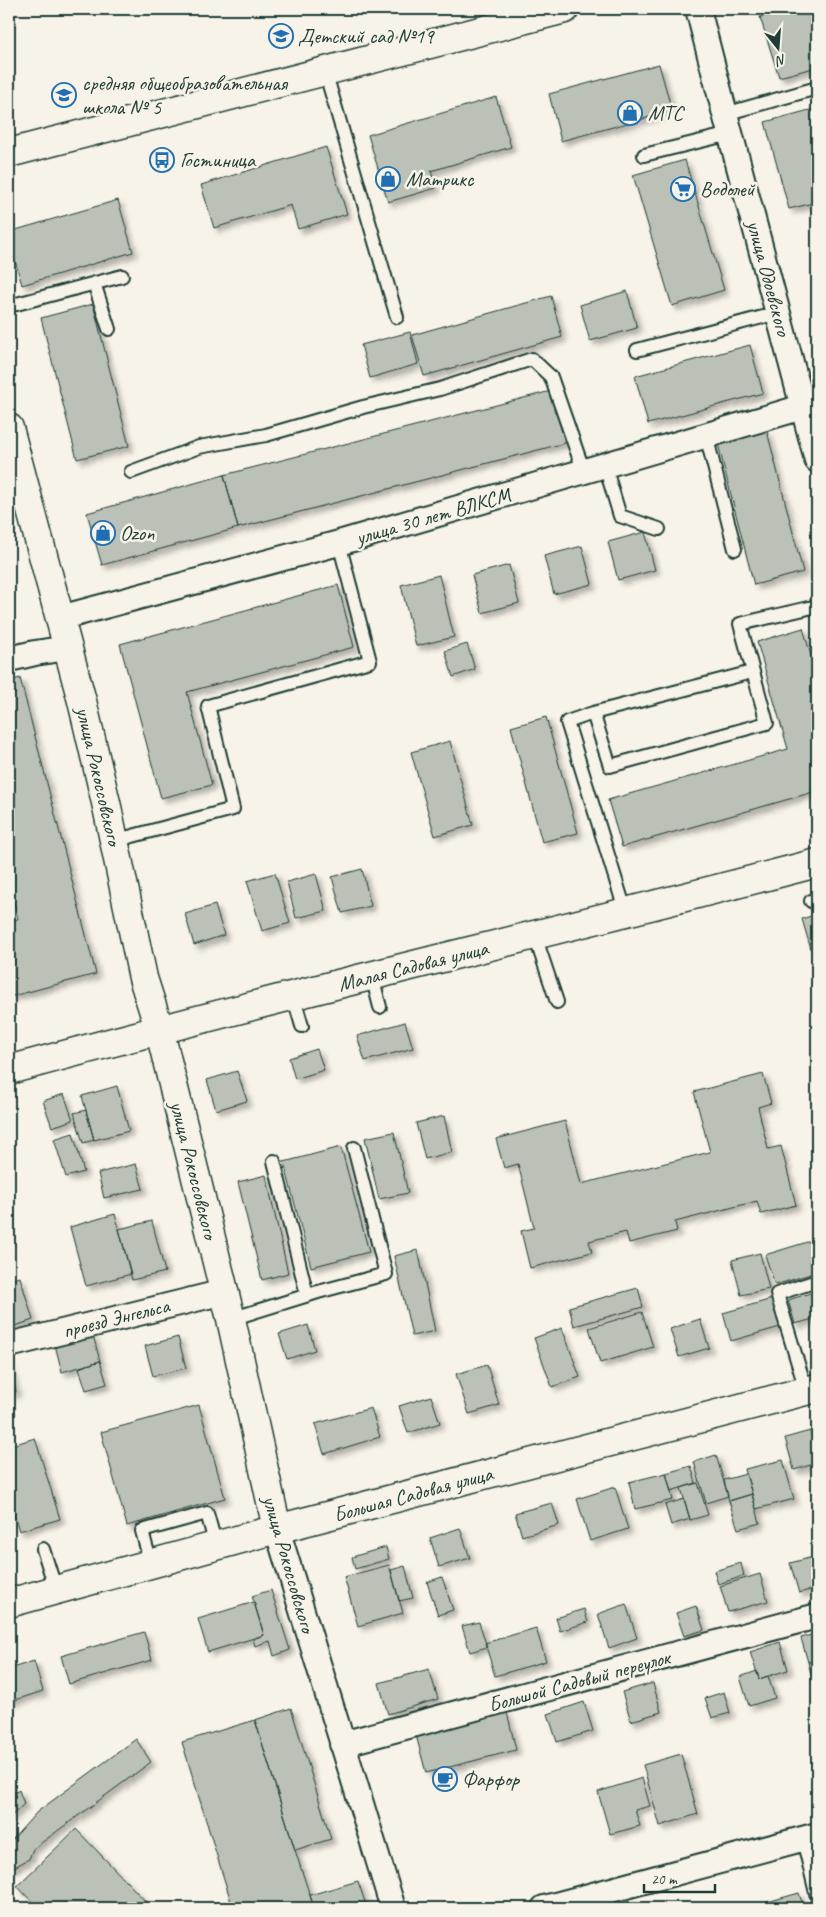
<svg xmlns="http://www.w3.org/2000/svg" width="826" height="1917" font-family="Caveat,sans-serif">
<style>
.building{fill:#bbc1b6;stroke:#1f3d34;filter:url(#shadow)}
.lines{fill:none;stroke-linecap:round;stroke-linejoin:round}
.lane-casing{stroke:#1f3d34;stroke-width:16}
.street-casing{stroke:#1f3d34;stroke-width:28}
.secondary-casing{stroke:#1f3d34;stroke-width:31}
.lane{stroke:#f7f3e8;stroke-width:12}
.street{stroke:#f7f3e8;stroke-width:24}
.secondary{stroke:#f7f3e8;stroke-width:28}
.labels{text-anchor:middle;stroke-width:5;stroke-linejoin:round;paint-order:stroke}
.poi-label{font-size:21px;fill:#1f3d34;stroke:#f7f3e8;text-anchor:start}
.street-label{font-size:21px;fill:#1f3d34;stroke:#f7f3e8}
</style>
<defs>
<filter id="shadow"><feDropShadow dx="4.5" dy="4.5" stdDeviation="2.5" flood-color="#0004"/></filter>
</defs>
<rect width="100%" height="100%" fill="#f7f3e8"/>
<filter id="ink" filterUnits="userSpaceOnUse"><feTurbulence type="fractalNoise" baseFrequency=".02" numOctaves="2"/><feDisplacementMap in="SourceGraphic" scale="10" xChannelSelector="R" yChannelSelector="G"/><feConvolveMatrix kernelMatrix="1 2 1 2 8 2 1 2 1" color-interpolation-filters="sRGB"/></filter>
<g filter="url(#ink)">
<!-- building -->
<path class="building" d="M795,9H817V67L779,77L760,17Z
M659,64L672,111L561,141L549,94Z
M496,97L511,147L431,171L436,188L388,202L368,135Z
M817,108V202L789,209L765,122Z
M326,147L347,214L298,229L291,205L214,228L201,185Z
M685,160L724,290L672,306L633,175Z
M118,200L133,252L22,285L9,240V232Z
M627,291L637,328L590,341L580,305Z
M551,296L562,337L424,376L412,335Z
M93,304L129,446L77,459L41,318Z
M410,332L418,364L370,378L361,345Z
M750,345L763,393L648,424L635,376Z
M551,391L565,443L238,528L224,475Z
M767,431L803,572L754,585L718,444Z
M224,475L238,528L102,565L87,513Z
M645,532L655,570L618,580L608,542Z
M582,546L592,584L554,594L544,556Z
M509,565L519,603L482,613L472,575Z
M439,575L454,637L416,646L401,585Z
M338,585L354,647L187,692L212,785L161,798L120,644Z
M803,628L817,677V791L622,847L608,800L788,749L757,642Z
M467,644L475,669L453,677L445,651Z
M20,678L96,974L9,997V921L18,919L9,882V681Z
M546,717L578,833L542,842L511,727Z
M450,741L473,825L435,836L411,752Z
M362,869L371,906L342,913L332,877Z
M275,873L290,923L262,931L247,881Z
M316,874L326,911L296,918L287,882Z
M215,905L224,935L194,945L185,914Z
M817,914V970L802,919Z
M405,1022L413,1048L365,1061L357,1036Z
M317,1049L324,1070L295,1079L289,1058Z
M237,1071L247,1101L216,1110L207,1080Z
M763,1074L771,1103L758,1107L768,1149L781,1146L796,1205L761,1214L757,1201L675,1222L677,1231L629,1243L626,1232L589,1241L592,1252L530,1268L521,1231L534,1228L518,1164L504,1168L496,1139L565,1121L581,1184L710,1152L694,1092Z
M117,1086L129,1131L94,1140L82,1096Z
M64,1094L73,1120L52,1127L43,1101Z
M86,1110L94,1140L83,1143L74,1113Z
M444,1116L452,1152L425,1159L416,1123Z
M394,1132L408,1193L379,1199L365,1138Z
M73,1133L84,1172L66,1177L54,1139Z
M341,1147L369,1252L311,1267L284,1162Z
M136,1164L143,1189L104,1198L98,1173Z
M266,1175L288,1273L262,1280L238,1182Z
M115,1214L131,1274L86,1286L70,1227Z
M152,1221L165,1272L132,1280L119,1229Z
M817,1239V1272L775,1285L765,1255Z
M418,1250L435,1331L412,1336L394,1256Z
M760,1253L769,1289L741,1295L732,1260Z
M20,1277L33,1320L9,1328V1280Z
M638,1288L643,1307L574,1326L569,1307Z
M817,1291V1318L795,1324L788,1300Z
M772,1299L780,1327L731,1341L723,1313Z
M642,1312L653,1347L600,1363L589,1328Z
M700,1319L709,1348L679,1357L670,1329Z
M308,1325L315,1350L287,1359L279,1334Z
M562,1328L580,1377L552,1387L534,1338Z
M93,1335L100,1361L62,1372L55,1345Z
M178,1337L186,1368L153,1376L145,1346Z
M100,1361L107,1384L86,1390L79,1368Z
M9,1363L16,1392L9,1394Z
M487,1365L499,1405L469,1414L456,1374Z
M431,1396L440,1423L408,1433L399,1406Z
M199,1405L225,1498L127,1526L101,1432Z
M371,1408L380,1437L324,1454L315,1424Z
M810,1431L817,1456V1463L794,1470L785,1438Z
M35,1438L60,1519L19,1531L9,1498V1446Z
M716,1455L728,1496L706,1503L694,1462Z
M783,1460L794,1499L756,1509L745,1469Z
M691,1466L696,1483L671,1491L666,1473Z
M666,1473L673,1500L635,1509L629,1482Z
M746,1474L752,1494L729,1501L724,1480Z
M698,1483L708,1515L690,1520L681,1488Z
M615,1487L628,1529L590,1541L577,1499Z
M752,1494L760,1523L738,1529L729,1501Z
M684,1499L690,1519L671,1525L665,1505Z
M552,1503L559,1525L522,1536L515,1513Z
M460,1528L470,1558L439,1567L430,1538Z
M386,1547L389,1559L355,1569L352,1557Z
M817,1556V1588L799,1593L790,1563Z
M741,1563L744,1576L718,1584L714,1571Z
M389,1565L403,1613L358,1626L344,1577Z
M405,1566L413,1598L399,1601L391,1570Z
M760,1574L768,1601L728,1612L720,1586Z
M442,1577L453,1610L438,1615L427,1582Z
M271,1590L290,1650L274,1656L270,1641L255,1646L253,1639L264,1635L252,1596Z
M254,1602L264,1635L208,1652L198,1619Z
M626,1604L637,1638L609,1648L598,1614Z
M696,1606L704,1630L684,1636L676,1613Z
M584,1609L588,1622L560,1631L556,1618Z
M479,1622L487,1647L470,1652L462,1626Z
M536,1628L546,1661L495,1676L485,1643Z
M144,1632L152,1660L69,1684L61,1656Z
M817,1633V1660L808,1662L801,1638Z
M780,1642L788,1670L759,1679L750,1652Z
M817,1660V1681L813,1682L808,1662Z
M34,1661L43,1691L9,1702V1669Z
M429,1669L438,1699L388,1714L379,1683Z
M757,1671L759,1679L768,1676L775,1698L749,1706L740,1677Z
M653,1683L661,1712L631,1721L622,1692Z
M724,1692L730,1713L712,1718L705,1698Z
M584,1702L593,1731L557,1742L548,1714Z
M291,1708L331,1839L295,1850L255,1720Z
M507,1712L516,1750L426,1773L416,1735Z
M255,1720L295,1850L314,1908H233L182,1742Z
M136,1739L151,1762L33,1849L29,1859L9,1870V1841L12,1840L37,1812Z
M681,1754L698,1814L660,1826L643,1765Z
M642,1778L650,1806L635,1810L640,1826L610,1834L598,1792Z
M19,1790L24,1804L9,1818V1796Z
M76,1829L152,1908H38L17,1886Z
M358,1881L367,1908H314L310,1895Z
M799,1893L804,1908H769L767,1902Z"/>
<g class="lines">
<defs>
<path id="lane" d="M325,71L397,317
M725,114L817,88
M644,155L730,134
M94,283L109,329
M9,306L122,276
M637,350L778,313
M706,435L735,549
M605,466L620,516L659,529
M131,472L199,447L266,435L363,407L440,389L532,359L551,377L584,472
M593,713L752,672
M114,841L233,809L208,706L370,661L339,543
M811,901L817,899
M626,913L567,722L593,713L610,766L767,723L740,624L817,606
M535,936L557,1002
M372,976L380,1007
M293,995L302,1026
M274,1161L307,1295
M231,1319L318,1292L386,1274L354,1148
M806,1390L777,1294L817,1281
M43,1549L56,1590
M151,1564L142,1531L207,1513L216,1546
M803,1839L817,1897"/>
<path id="street" d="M698,9L725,114L817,460
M60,618L339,543L803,407
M9,659L35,653L67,648
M9,1345L224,1292
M277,1529L393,1908
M342,1744L817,1616
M544,1908L817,1835"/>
<path id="secondary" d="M9,153L565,9
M9,428L82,701L107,807L143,978L159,1028L231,1319L277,1529
M9,1070C277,996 548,934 817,863
M9,1603L277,1529L817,1388"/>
</defs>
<!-- lane casing -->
<use href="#lane" class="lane-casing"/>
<!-- street casing -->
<use href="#street" class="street-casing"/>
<!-- secondary casing -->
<use href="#secondary" class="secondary-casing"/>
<!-- lane -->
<use href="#lane" class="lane"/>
<!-- street -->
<use href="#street" class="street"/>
<!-- secondary -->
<use href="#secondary" class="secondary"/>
</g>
</g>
<!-- icons -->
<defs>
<symbol id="school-ring" viewBox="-11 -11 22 22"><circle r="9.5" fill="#f7f3e8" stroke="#1f6fb2" stroke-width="1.5"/><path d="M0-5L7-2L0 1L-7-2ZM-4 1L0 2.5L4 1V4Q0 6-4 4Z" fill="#1f6fb2"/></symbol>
<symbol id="shop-ring" viewBox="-11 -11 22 22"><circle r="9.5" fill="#f7f3e8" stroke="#1f6fb2" stroke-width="1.5"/><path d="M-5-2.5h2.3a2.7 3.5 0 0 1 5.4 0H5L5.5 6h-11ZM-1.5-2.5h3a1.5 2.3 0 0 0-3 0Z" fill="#1f6fb2"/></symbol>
<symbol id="bus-ring" viewBox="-11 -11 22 22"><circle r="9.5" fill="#f7f3e8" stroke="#1f6fb2" stroke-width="1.5"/><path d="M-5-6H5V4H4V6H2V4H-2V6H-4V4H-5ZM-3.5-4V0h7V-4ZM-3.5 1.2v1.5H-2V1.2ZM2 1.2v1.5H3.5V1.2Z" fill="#1f6fb2"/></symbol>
<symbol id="supermarket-ring" viewBox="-11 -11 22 22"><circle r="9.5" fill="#f7f3e8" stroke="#1f6fb2" stroke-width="1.5"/><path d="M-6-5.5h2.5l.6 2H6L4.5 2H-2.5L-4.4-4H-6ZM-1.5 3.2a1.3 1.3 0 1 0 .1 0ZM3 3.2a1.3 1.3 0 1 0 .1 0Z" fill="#1f6fb2"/></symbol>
<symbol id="cafe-ring" viewBox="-11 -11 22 22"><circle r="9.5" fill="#f7f3e8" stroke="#1f6fb2" stroke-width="1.5"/><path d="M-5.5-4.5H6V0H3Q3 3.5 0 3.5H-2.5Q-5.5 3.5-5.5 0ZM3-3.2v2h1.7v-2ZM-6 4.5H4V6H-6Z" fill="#1f6fb2"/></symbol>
</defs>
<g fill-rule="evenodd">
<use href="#school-ring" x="267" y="22" width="28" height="28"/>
<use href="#school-ring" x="50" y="81" width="28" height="28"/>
<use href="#shop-ring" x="616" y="99" width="28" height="28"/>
<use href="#bus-ring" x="148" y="146" width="28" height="28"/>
<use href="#shop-ring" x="374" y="165" width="28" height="28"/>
<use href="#supermarket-ring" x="669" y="175" width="28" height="28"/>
<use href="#shop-ring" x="89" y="519" width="28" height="28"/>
<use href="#cafe-ring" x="431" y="1765" width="28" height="28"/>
</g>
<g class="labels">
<!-- poi labels -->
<g class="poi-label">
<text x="298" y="43">Детский сад №19</text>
<text x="82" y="90">средняя общеобразовательная<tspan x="82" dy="24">школа № 5</tspan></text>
<text x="648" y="120">МТС</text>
<text x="180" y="167">Гостиница</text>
<text x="406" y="186">Матрикс</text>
<text x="700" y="196">Водолей</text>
<text x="120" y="540">Ozon</text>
<text x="462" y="1786">Фарфор</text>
</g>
<!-- street labels -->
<g class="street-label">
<text transform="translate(769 278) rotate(75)" y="7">улица Одоевского</text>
<text transform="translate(433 516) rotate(-16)" y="7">улица 30 лет ВЛКСМ</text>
<text transform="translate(99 776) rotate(77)" y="7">улица Рокоссовского</text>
<text transform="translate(413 966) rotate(-14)" y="7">Малая Садовая улица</text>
<text transform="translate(194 1170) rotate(76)" y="7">улица Рокоссовского</text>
<text transform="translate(116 1318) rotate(-14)" y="7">проезд Энгельса</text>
<text transform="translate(413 1494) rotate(-15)" y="7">Большая Садовая улица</text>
<text transform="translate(289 1564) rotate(74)" y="7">улица Рокоссовского</text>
<text transform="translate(579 1681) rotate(-15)" y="7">Большой Садовый переулок</text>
</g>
</g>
<!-- margin -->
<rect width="826" height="1917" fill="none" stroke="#f7f3e8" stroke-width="30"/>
<rect x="15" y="15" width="796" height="1887" fill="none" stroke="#1f3d34" stroke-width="2" filter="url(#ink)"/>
<!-- north arrow -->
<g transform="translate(778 48) rotate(163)" stroke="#f7f3e8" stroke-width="4" paint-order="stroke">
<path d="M0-4L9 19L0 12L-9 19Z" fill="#1f3d34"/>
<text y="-8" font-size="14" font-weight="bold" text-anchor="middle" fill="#1f3d34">N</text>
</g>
<!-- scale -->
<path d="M644 1884v8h71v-8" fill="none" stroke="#1f3d34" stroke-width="2.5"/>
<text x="651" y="1884" font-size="15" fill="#1f3d34" stroke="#f7f3e8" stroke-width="4" paint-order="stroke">20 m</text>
</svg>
